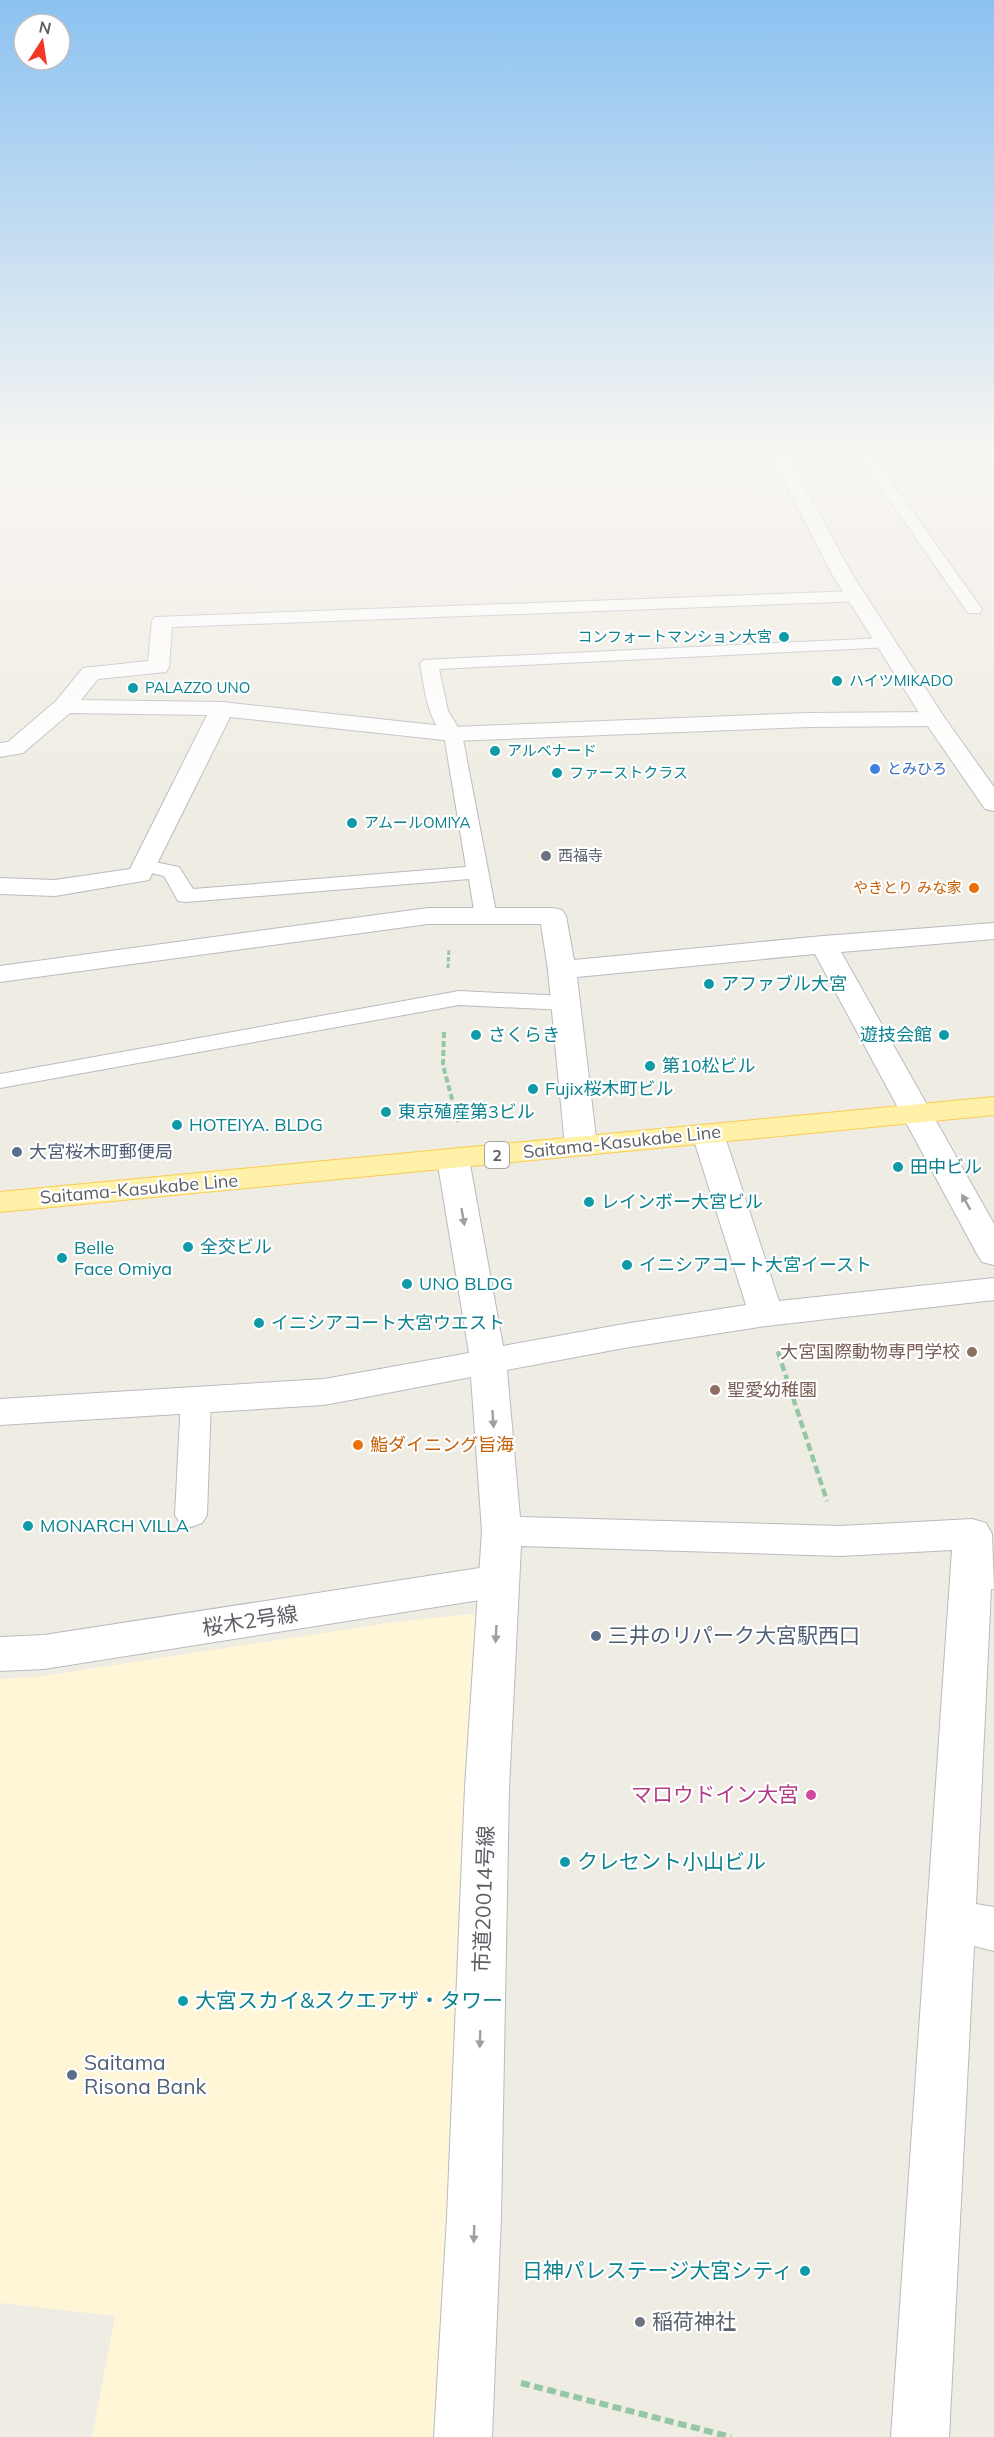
<svg xmlns="http://www.w3.org/2000/svg" width="994" height="2437" font-family="Mulish,'Noto Sans JP',sans-serif">
<style>
.commercial{fill:#fff6d8}
.lines{fill:none;stroke-linecap:round;stroke-linejoin:round}
.service-casing{stroke:#b8bbc0;stroke-width:2}
.minor-casing{stroke:#b8bbc0;stroke-width:2}
.tertiary-casing{stroke:#b8bbc0;stroke-width:2}
.primary-casing{stroke:#facc50;stroke-width:2}
.path-far3{stroke:#95c7a4;stroke-width:3;stroke-dasharray:4.5 2;stroke-linecap:butt}
.path-far2{stroke:#95c7a4;stroke-width:4;stroke-dasharray:6 3;stroke-linecap:butt}
.path-far1{stroke:#95c7a4;stroke-width:4.5;stroke-dasharray:8 4;stroke-linecap:butt}
.path{stroke:#95c7a4;stroke-width:6;stroke-dasharray:9 4.5;stroke-linecap:butt}
.service{fill:#fff;fill-rule:evenodd}
.minor{fill:#fff;fill-rule:evenodd}
.tertiary{fill:#fff;fill-rule:evenodd}
.primary{fill:#fff2a8;fill-rule:evenodd}
.oneway{fill:#9d9fa3}
.culture-dot{fill:#0f9aa8;stroke:#fff;stroke-width:2}
.shop-dot{fill:#3f7fe0;stroke:#fff;stroke-width:2}
.worship-dot{fill:#6b7280;stroke:#fff;stroke-width:2}
.food-dot{fill:#e8710a;stroke:#fff;stroke-width:2}
.service-dot{fill:#5c6f8a;stroke:#fff;stroke-width:2}
.education-dot{fill:#8d6e63;stroke:#fff;stroke-width:2}
.hotel-dot{fill:#d1479c;stroke:#fff;stroke-width:2}
.labels{text-anchor:middle;stroke-width:4.5;stroke-linejoin:round;paint-order:stroke}
.far-culture-label{font-size:15px;fill:#0d838f;stroke:#fff;text-anchor:start}
.far-shop-label{font-size:15px;fill:#366cbe;stroke:#fff;text-anchor:start}
.far-worship-label{font-size:15px;fill:#5b616d;stroke:#fff;text-anchor:start}
.far-food-label{font-size:15px;fill:#c56008;stroke:#fff;text-anchor:end}
.shield{fill:#fff;stroke:#8c8f93;stroke-width:1.5}
.shield-label{font-size:16px;font-weight:bold;fill:#5b5f65}
.culture-label{font-size:18px;fill:#0d838f;stroke:#fff;text-anchor:start}
.street-label{font-size:18px;fill:#5b5f65;stroke:#fff}
.service-label{font-size:18px;fill:#4e5e75;stroke:#fff;text-anchor:start}
.education-label{font-size:18px;fill:#785e54;stroke:#fff;text-anchor:end}
.food-label{font-size:18px;fill:#c56008;stroke:#fff;text-anchor:start}
.near-street-label{font-size:21px;fill:#5b5f65;stroke:#fff}
.near-service-label{font-size:21px;fill:#4e5e75;stroke:#fff;text-anchor:start}
.near-hotel-label{font-size:21px;fill:#b23c85;stroke:#fff;text-anchor:end}
.near-culture-label{font-size:21px;fill:#0d838f;stroke:#fff;text-anchor:start}
.near-worship-label{font-size:21px;fill:#5b616d;stroke:#fff;text-anchor:start}
</style>
<rect width="100%" height="100%" fill="#efece3"/>
<!-- commercial -->
<path class="commercial" d="M481,1613L442,2437H92L115,2316L0,2303V1679L37,1677L395,1622Z"/>
<g class="lines">
<defs>
<path id="service" d="M859,456H873L982,609L980,613H968Z
M885,638L891,639L894,643L891,647L439,669L448,711L462,734L497,917L494,922L486,924L478,922L475,917L469,879L186,902L178,901L164,876L138,870L134,866L138,862L145,860L179,867L193,889L466,867L444,735C426,715 425,689 420,664L423,660Z
M459,991L566,996L574,998L578,1003L574,1008L566,1010L459,1005L0,1088V1074Z
M196,1388L207,1392L211,1399L207,1515L202,1523L191,1527L180,1523L175,1515L181,1399L185,1392Z"/>
<path id="minor" d="M857,591L864,593L867,597L864,601L172,627L169,667L166,672L98,679L81,700L222,702L453,727L808,713L934,712L942,714L945,719L942,724L934,726L808,727L453,741L230,717L149,880L55,896L0,894V878L55,880L130,869L207,715L70,713L23,753L0,757V743L8,742L56,701L83,668L148,661L152,621L155,617Z
M428,908H553L562,910L566,916L574,960L823,936L994,923V939L841,952L994,1224V1265L982,1262L977,1254L815,954L577,977L597,1146L592,1153L581,1155L570,1153L565,1146L548,970L541,924H428L0,982V966Z
M708,1125L719,1127L724,1134L779,1301L994,1278V1300L766,1326L624,1348L507,1370L520,1517L840,1526L972,1519L986,1523L992,1534L994,1589H991L976,1904L994,1907V1951L974,1946L949,2437H891L952,1550L840,1556L521,1546L509,1787L501,2217L492,2437H434L447,2217L465,1787L482,1531L471,1377L324,1405L0,1425V1399L324,1379L469,1353L437,1159L442,1152L453,1149L464,1152L469,1159L503,1346L624,1324L746,1305L692,1134L697,1127Z"/>
<path id="tertiary" d="M771,456H788L852,574L944,717L994,787V811L985,809L923,719L832,574Z
M499,1565L513,1570L519,1581L513,1592L499,1597L44,1669L0,1671V1637L44,1635Z"/>
<path id="primary" d="M994,1097V1115L0,1212V1192Z"/>
</defs>
<!-- service casing -->
<use href="#service" class="service-casing"/>
<!-- minor casing -->
<use href="#minor" class="minor-casing"/>
<!-- tertiary casing -->
<use href="#tertiary" class="tertiary-casing"/>
<!-- primary casing -->
<use href="#primary" class="primary-casing"/>
<!-- path-far3 -->
<path class="path-far3" d="M448,968L449,949"/>
<!-- path-far2 -->
<path class="path-far2" d="M444,1032L443,1065L458,1122
M778,1351L779,1353"/>
<!-- path-far1 -->
<path class="path-far1" d="M778,1352L827,1501"/>
<!-- path -->
<path class="path" d="M521,2383L731,2437"/>
<!-- service -->
<use href="#service" class="service"/>
<!-- minor -->
<use href="#minor" class="minor"/>
<!-- tertiary -->
<use href="#tertiary" class="tertiary"/>
<!-- primary -->
<use href="#primary" class="primary"/>
</g>
<!-- one-way arrows -->
<defs><path id="oneway-solid" d="M-6-.8H1V-3.2L6.5 0L1 3.2V.8H-6Z" transform="scale(1.5)"/></defs>
<g class="oneway">
<use href="#oneway-solid" transform="translate(966 1202) rotate(-119)"/>
<use href="#oneway-solid" transform="translate(463 1217) rotate(80)"/>
<use href="#oneway-solid" transform="translate(493 1419) rotate(86)"/>
<use href="#oneway-solid" transform="translate(496 1634) rotate(93)"/>
<use href="#oneway-solid" transform="translate(480 2039) rotate(92)"/>
<use href="#oneway-solid" transform="translate(474 2234) rotate(92)"/>
</g>
<!-- sky -->
<linearGradient id="sky" x2="0" y2="1"><stop stop-color="#8cc2f1"/><stop offset="0.57" stop-color="#f8f6f2"/><stop offset="1" stop-color="#f8f6f2" stop-opacity="0"/></linearGradient>
<rect width="994" height="797" fill="url(#sky)"/>
<!-- markers -->
<g class="culture-dot">
<circle cx="784" cy="637" r="6"/>
<circle cx="837" cy="681" r="6"/>
<circle cx="133" cy="688" r="6"/>
<circle cx="495" cy="751" r="6"/>
<circle cx="557" cy="773" r="6"/>
<circle cx="352" cy="823" r="6"/>
<circle cx="709" cy="984" r="6"/>
<circle cx="476" cy="1035" r="6"/>
<circle cx="944" cy="1035" r="6"/>
<circle cx="650" cy="1066" r="6"/>
<circle cx="533" cy="1089" r="6"/>
<circle cx="386" cy="1112" r="6"/>
<circle cx="177" cy="1125" r="6"/>
<circle cx="898" cy="1167" r="6"/>
<circle cx="589" cy="1202" r="6"/>
<circle cx="188" cy="1247" r="6"/>
<circle cx="62" cy="1258" r="6"/>
<circle cx="627" cy="1265" r="6"/>
<circle cx="407" cy="1284" r="6"/>
<circle cx="259" cy="1323" r="6"/>
<circle cx="28" cy="1526" r="6"/>
<circle cx="565" cy="1862" r="6"/>
<circle cx="183" cy="2001" r="6"/>
<circle cx="805" cy="2271" r="6"/>
</g>
<circle class="shop-dot" cx="875" cy="769" r="6"/>
<g class="worship-dot">
<circle cx="546" cy="856" r="6"/>
<circle cx="640" cy="2322" r="6"/>
</g>
<g class="food-dot">
<circle cx="974" cy="888" r="6"/>
<circle cx="358" cy="1445" r="6"/>
</g>
<g class="service-dot">
<circle cx="17" cy="1152" r="6"/>
<circle cx="596" cy="1636" r="6"/>
<circle cx="72" cy="2075" r="6"/>
</g>
<g class="education-dot">
<circle cx="972" cy="1352" r="6"/>
<circle cx="715" cy="1390" r="6"/>
</g>
<circle class="hotel-dot" cx="811" cy="1795" r="6"/>
<g class="labels">
<!-- far-culture labels -->
<g class="far-culture-label">
<text x="772" y="642" text-anchor="end">コンフォートマンション大宮</text>
<text x="849" y="686">ハイツMIKADO</text>
<text x="145" y="693">PALAZZO UNO</text>
<text x="507" y="756">アルベナード</text>
<text x="569" y="778">ファーストクラス</text>
<text x="364" y="828">アムールOMIYA</text>
</g>
<!-- far-shop labels -->
<g class="far-shop-label">
<text x="887" y="774">とみひろ</text>
</g>
<!-- far-worship labels -->
<g class="far-worship-label">
<text x="558" y="861">西福寺</text>
</g>
<!-- far-food labels -->
<g class="far-food-label">
<text x="962" y="893">やきとり みな家</text>
</g>
<!-- shield labels -->
<rect class="shield" x="485" y="1142" width="24" height="26" rx="4.5"/>
<g class="shield-label">
<text x="497" y="1161">2</text>
</g>
<!-- culture labels -->
<g class="culture-label">
<text x="721" y="990">アファブル大宮</text>
<text x="488" y="1041">さくらき</text>
<text x="932" y="1041" text-anchor="end">遊技会館</text>
<text x="662" y="1072">第10松ビル</text>
<text x="545" y="1095">Fujix桜木町ビル</text>
<text x="398" y="1118">東京殖産第3ビル</text>
<text x="189" y="1131">HOTEIYA. BLDG</text>
<text x="910" y="1173">田中ビル</text>
<text x="601" y="1208">レインボー大宮ビル</text>
<text x="200" y="1253">全交ビル</text>
<text x="74" y="1254">Belle<tspan x="74" dy="21">Face Omiya</tspan></text>
<text x="639" y="1271">イニシアコート大宮イースト</text>
<text x="419" y="1290">UNO BLDG</text>
<text x="271" y="1329">イニシアコート大宮ウエスト</text>
<text x="40" y="1532">MONARCH VILLA</text>
</g>
<!-- street labels -->
<g class="street-label">
<text transform="translate(622 1142) rotate(-6)" y="6">Saitama-Kasukabe Line</text>
<text transform="translate(139 1189) rotate(-5)" y="6">Saitama-Kasukabe Line</text>
</g>
<!-- service labels -->
<g class="service-label">
<text x="29" y="1158">大宮桜木町郵便局</text>
</g>
<!-- education labels -->
<g class="education-label">
<text x="960" y="1358">大宮国際動物専門学校</text>
<text x="727" y="1396" text-anchor="start">聖愛幼稚園</text>
</g>
<!-- food labels -->
<g class="food-label">
<text x="370" y="1451">鮨ダイニング旨海</text>
</g>
<!-- near-street labels -->
<g class="near-street-label">
<text transform="translate(250 1621) rotate(-9)" y="7">桜木2号線</text>
<text transform="translate(484 1899) rotate(-88)" y="7">市道20014号線</text>
</g>
<!-- near-service labels -->
<g class="near-service-label">
<text x="608" y="1643">三井のリパーク大宮駅西口</text>
<text x="84" y="2070">Saitama<tspan x="84" dy="24">Risona Bank</tspan></text>
</g>
<!-- near-hotel labels -->
<g class="near-hotel-label">
<text x="799" y="1802">マロウドイン大宮</text>
</g>
<!-- near-culture labels -->
<g class="near-culture-label">
<text x="577" y="1869">クレセント小山ビル</text>
<text x="195" y="2008">大宮スカイ&amp;スクエアザ・タワー</text>
<text x="793" y="2278" text-anchor="end">日神パレステージ大宮シティ</text>
</g>
<!-- near-worship labels -->
<g class="near-worship-label">
<text x="652" y="2329">稲荷神社</text>
</g>
</g>
<!-- north arrow -->
<g transform="translate(42 42) rotate(12)"><circle r="28" fill="#ffffff" stroke="#bdbfc1" stroke-width="1.5"/>
<path d="M0-4.5L10 22L0 15L-10 22Z" fill="#f43624"/>
<text y="-9" font-size="16" font-weight="bold" text-anchor="middle" fill="#5b5f65">N</text>
</g>
</svg>
